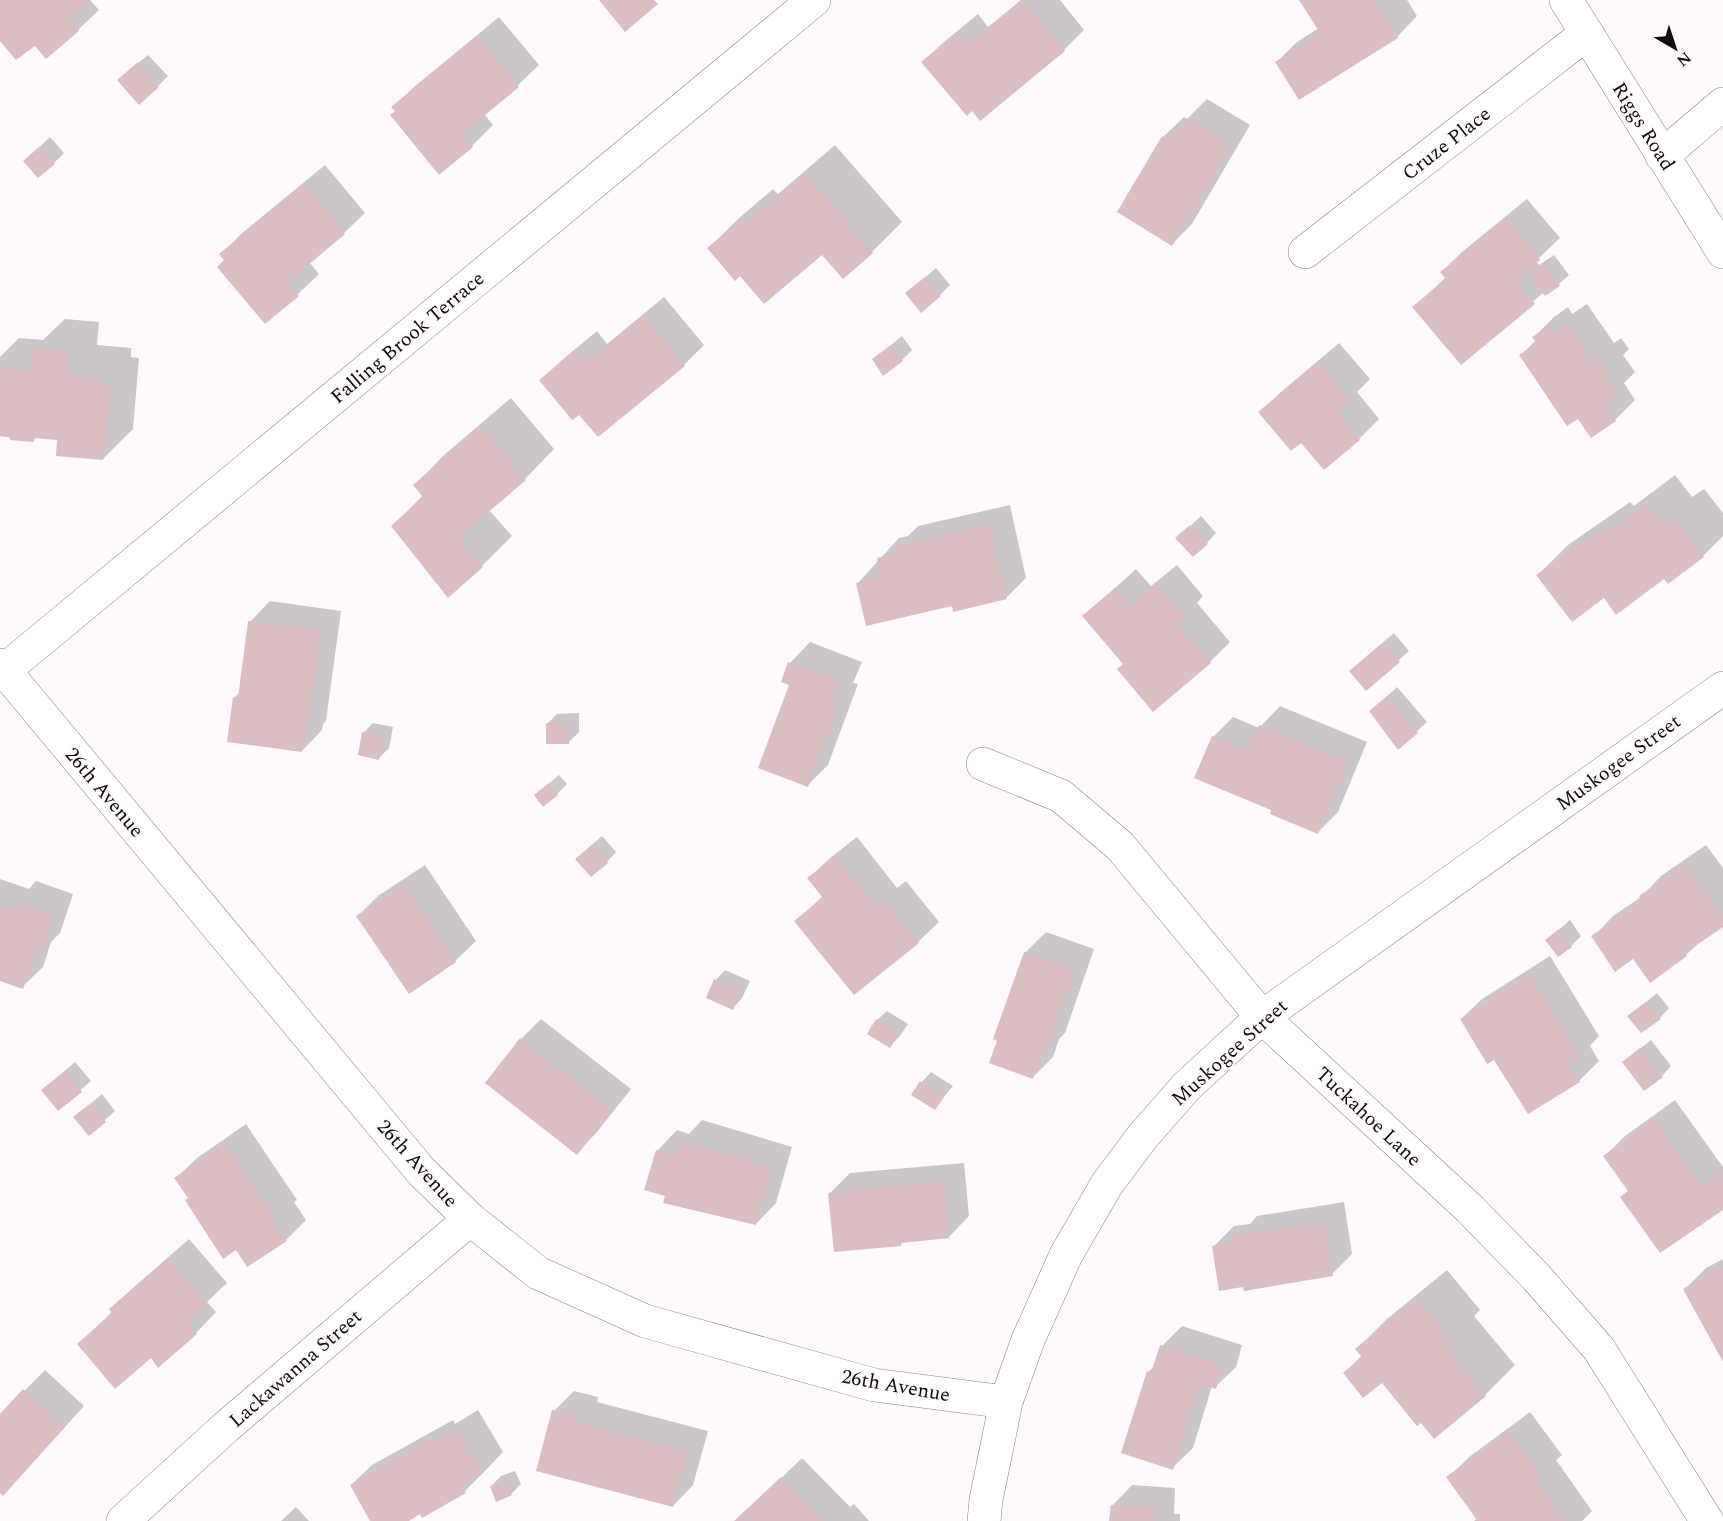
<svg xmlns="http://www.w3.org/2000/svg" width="1723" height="1521" font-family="Spectral,serif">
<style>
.shadow{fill:#0003}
.building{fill:#dbbec2}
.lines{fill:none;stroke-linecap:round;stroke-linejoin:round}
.street-casing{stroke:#927b88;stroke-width:34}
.secondary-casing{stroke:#927b88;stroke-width:34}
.street{stroke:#fff;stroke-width:33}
.secondary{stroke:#fff;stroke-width:33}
.labels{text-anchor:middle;stroke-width:5;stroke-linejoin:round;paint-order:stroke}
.street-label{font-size:20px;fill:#11090e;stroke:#fef9fc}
</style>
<rect width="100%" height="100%" fill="#fef9fc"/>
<!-- shadow -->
<path class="shadow" d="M0,0H90L99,10L78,30L35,43L0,38Z
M1021,0H1060L1084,30L1064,50L923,62L944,42L978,14L988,27Z
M1301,0H1407L1417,16L1397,37L1277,62L1297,42L1319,28Z
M499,17L539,65L518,85L484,114L493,125L472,146L439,173L393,107L414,87Z
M148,55L168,76L158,86L129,70Z
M1207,99L1250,125L1192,224L1172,244L1163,137L1184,117L1187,119Z
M50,137L64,153L54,163L35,151Z
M835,145L902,222L872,252L822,253L740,273L709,248L739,218L773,189L778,194Z
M325,165L365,213L344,233L309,262L319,274L298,294L265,321L221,255L241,234Z
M1527,199L1560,238L1536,261L1539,265L1554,255L1569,275L1559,284L1544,292L1462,363L1414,307L1446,277L1442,272L1462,252Z
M936,268L950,285L940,295L907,293Z
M664,297L704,345L684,365L579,413L541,380L562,360L597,331L607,344Z
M1587,304L1614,343L1621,338L1629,349L1623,355L1635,372L1624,383L1635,400L1615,420L1578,417L1521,355L1536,340L1534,337L1554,317L1568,307L1572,314Z
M65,319L99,322L97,345L131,348V357L139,358L133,429L103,459L59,438L37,437L33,441L0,436V357L19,338L43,340Z
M902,336L912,350L902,360L874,359Z
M1339,343L1370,379L1357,392L1379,419L1359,439L1301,441L1260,412L1281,392Z
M511,398L554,449L525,479L489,510L512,536L482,566L393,526L423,495L415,485L444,455Z
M1675,475L1692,497L1704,489L1723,513V536L1703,556L1664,577L1605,596L1538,575L1568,545L1630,502L1634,506Z
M1010,505L1026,578L1006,598L953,604L858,583L899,538L908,536L918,526Z
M1201,516L1216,533L1207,543L1187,529Z
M1177,565L1203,596L1197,603L1230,642L1210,662L1125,663L1084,616L1136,569L1151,586Z
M270,601L341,611L326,721L323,724L322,730L302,751L234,698L240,692L250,622Z
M1394,633L1409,651L1366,689L1361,661Z
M810,642L862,662L853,683L858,684L828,765L808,785L791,684L790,663Z
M1397,687L1427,722L1398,748L1381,702Z
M1280,706L1367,742L1338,812L1318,832L1273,809L1213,737L1233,717L1259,728Z
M579,713V732L569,742L547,724L557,714Z
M373,723L393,727L389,748L379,758L363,733Z
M559,775L567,784L557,794L536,795Z
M602,836L616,852L607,862L587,849Z
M857,837L897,888L906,881L939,922L918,942L796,921L824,895L809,878L830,858Z
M1706,845L1723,868V925L1702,940L1686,955L1634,957L1593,937L1613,916L1641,897L1661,876Z
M425,865L476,941L455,961L358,916L378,896Z
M0,879L29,889L36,881L73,894L60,933L51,942L43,967L22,987L0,979Z
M1570,920L1581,936L1571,946L1547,940Z
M1046,932L1094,949L1065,1033L1059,1039L1053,1057L1033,1077L1025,953Z
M1550,956L1599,1036L1590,1046L1599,1061L1579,1081L1461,1019L1482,999Z
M725,970L750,981L742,998L733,1008L716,980Z
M1657,993L1669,1008L1660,1018L1629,1016Z
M887,1011L908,1024L900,1036L890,1046L877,1020Z
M541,1019L631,1089L597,1132L577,1153L521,1039Z
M1651,1040L1671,1066L1662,1076L1624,1062Z
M75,1062L91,1081L58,1109L43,1090Z
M931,1072L953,1086L935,1108L913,1095L922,1082Z
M102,1094L115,1111L89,1134L75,1117Z
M1675,1100L1723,1167V1208L1622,1197L1629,1190L1605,1156L1625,1136Z
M702,1120L792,1147L776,1203L756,1224L667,1195L657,1151L677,1130L689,1134Z
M246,1124L297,1200L294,1202L306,1220L286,1240L236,1248L189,1198L176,1178L197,1158Z
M964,1163L969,1216L949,1237L904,1241L900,1245L830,1193L850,1173Z
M1344,1202L1352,1254L1332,1274L1213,1247L1234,1226L1250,1224L1257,1216Z
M189,1239L227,1283L207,1302L216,1312L196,1333L151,1356L79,1344L113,1311L111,1309L132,1289Z
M1723,1259V1359L1685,1289L1706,1268Z
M1447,1270L1480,1310L1474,1316L1515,1365L1485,1395L1421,1421L1382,1381L1345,1373L1362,1355L1357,1349L1387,1319Z
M1182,1326L1242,1345L1236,1367L1215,1387L1212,1386L1193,1448L1172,1468L1148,1372L1156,1365L1162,1346Z
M45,1370L84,1406L23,1473L0,1491V1416Z
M574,1391L598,1397L597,1402L708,1431L693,1485L673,1506L554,1411Z
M478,1410L503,1452L485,1471L465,1491L406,1521H372L351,1485L372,1465L453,1420L455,1424Z
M1530,1412L1562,1455L1556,1460L1592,1511L1582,1521H1474L1477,1518L1448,1478L1469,1457Z
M802,1458L850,1507L854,1504L869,1521H737Z
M515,1471L521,1484L511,1494L491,1486L501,1476Z
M1132,1485L1175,1488L1174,1514H1180V1521H1111L1112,1506Z
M296,1507L309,1521H281Z"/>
<!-- building -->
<path class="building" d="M0,0H87L89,3L69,18L79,31L46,59L35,46L16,60L0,41Z
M599,0H654L658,4L625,32Z
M1023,0L1065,51L980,121L972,111L967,116L921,62L956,33L967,46Z
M1299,0H1373L1398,38L1299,100L1275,62L1320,33Z
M478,36L519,87L463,133L473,147L439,175L390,115L395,111L391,107Z
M137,63L159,87L139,105L117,80Z
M1186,118L1231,146L1172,246L1117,212L1162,136L1171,142Z
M40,146L55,164L38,178L23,161Z
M805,174L873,253L843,279L822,255L764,304L740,276L735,281L707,248L743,218L747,223Z
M304,184L345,234L288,282L299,296L265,324L217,267L224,260L219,254Z
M1506,218L1540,260L1515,281L1535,304L1461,365L1412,307L1446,279L1440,272Z
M1544,264L1560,286L1545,296L1529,274Z
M925,277L941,296L921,313L905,293Z
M643,316L685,366L598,437L579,415L572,420L539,380L575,350L586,363Z
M1567,323L1593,362L1600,357L1609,371L1603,375L1615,394L1603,402L1616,421L1591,438L1578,419L1567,426L1519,355L1537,343L1532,337L1547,327L1552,333Z
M891,345L903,361L883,376L872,359Z
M33,348L69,351L68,375L102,378L101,386L110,387L103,460L56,456L57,440L34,438V442L10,440V437L0,436V368L31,371Z
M1318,362L1350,400L1337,412L1360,440L1324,470L1301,443L1291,451L1258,412Z
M480,427L526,480L458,538L483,567L448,598L391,526L423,497L413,485Z
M1645,504L1662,526L1674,517L1704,557L1668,584L1664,579L1616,615L1604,598L1572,622L1536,575L1600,530L1603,535Z
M990,525L1007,599L953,612L952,606L866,626L856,583L881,578L877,558L897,553L896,546Z
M1190,525L1208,544L1193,557L1175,538Z
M1156,584L1184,617L1177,623L1211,663L1153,712L1117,669L1123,664L1082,616L1115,588L1130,605Z
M248,621L321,631L306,743H304L302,752L227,742L233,697L238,698Z
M1384,642L1400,662L1366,691L1349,671Z
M788,662L843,682L834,703L839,705L808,787L758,768L789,685L781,682Z
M1387,696L1418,733L1398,750L1369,711Z
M546,723H569V744H546Z
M1259,725L1348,762L1318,834L1270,814L1271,810L1194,778L1212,736L1248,751Z
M362,732L383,736L379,760L358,755Z
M549,783L558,795L543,807L534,795Z
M592,845L608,863L591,877L575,859Z
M836,856L876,908L885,900L919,943L854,995L794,921L823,898L807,878Z
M1685,864L1723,917V927L1685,953L1687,956L1650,983L1633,959L1615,972L1591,936L1642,901L1639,896Z
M404,884L456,962L409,994L356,916Z
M14,901L54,915L40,955L35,953L23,989L0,981V906L11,910Z
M1559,929L1572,947L1558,957L1545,940Z
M1024,952L1075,970L1045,1055L1042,1054L1033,1079L989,1063L997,1041L993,1039Z
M1529,975L1580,1057L1569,1064L1580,1082L1528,1114L1494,1060L1487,1064L1460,1019Z
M714,979L742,991L733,1010L706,998Z
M1646,1002L1661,1019L1641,1033L1627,1016Z
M876,1019L899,1034L890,1048L867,1034Z
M520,1038L612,1110L577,1155L485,1083Z
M1640,1048L1663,1077L1644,1091L1622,1062Z
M65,1071L82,1092L58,1111L41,1090Z
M920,1081L944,1097L935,1110L911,1095Z
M91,1103L106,1122L89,1136L73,1117Z
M1654,1119L1702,1186L1723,1171V1210L1660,1253L1620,1197L1628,1191L1603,1156Z
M680,1140L772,1168L756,1225L663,1203L665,1196L644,1190L656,1150L676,1156Z
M225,1143L277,1222L275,1224L287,1241L247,1267L236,1250L223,1259L185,1200L188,1198L174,1178Z
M945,1182L949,1238L901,1243V1246L834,1252L828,1193Z
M1324,1222L1333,1276L1244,1291L1243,1287L1219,1291L1212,1246L1236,1242L1235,1236Z
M168,1258L207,1304L187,1323L197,1334L158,1368L151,1358L115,1389L77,1344L112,1313L109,1309Z
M1723,1267V1362L1683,1289Z
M1416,1298L1451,1341L1445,1346L1486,1396L1434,1439L1421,1423L1417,1426L1382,1383L1363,1398L1343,1373L1362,1357L1355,1349Z
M1160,1345L1223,1365L1216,1389L1200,1384L1173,1470L1121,1453L1147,1371L1151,1373Z
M23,1389L65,1427L3,1496L0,1493V1414Z
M552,1410L578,1417L577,1422L688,1452L673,1507L536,1471Z
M457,1429L483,1473L462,1486L466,1493L422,1518L420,1514L409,1521H370L350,1485L432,1439L434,1443Z
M1509,1432L1542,1476L1536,1481L1565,1521H1475L1477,1520L1446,1477Z
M781,1477L824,1521H734Z
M505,1480L512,1495L496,1502L490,1486Z
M1111,1505L1156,1508L1155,1521H1109Z"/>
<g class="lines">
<defs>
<path id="street" d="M1662,156L1723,104
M1305,252L1586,34
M0,665L421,1171L470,1219L538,1273L645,1321L874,1385L1006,1402
M0,674L814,0
M983,764L1061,796L1120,846L1262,1017L1470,1209L1537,1278L1599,1349L1707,1521
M123,1521L226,1427L470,1219
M984,1521L986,1500L1006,1402L1028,1340L1066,1255L1107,1184L1143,1136L1187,1086L1262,1017L1723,688"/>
<path id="secondary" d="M1566,0L1723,252"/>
</defs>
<!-- street casing -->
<use href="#street" class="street-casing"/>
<!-- secondary casing -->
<use href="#secondary" class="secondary-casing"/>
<!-- street -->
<use href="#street" class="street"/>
<!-- secondary -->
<use href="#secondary" class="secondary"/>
</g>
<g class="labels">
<!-- street labels -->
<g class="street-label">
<text transform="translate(1644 126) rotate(58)" y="7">Riggs Road</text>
<text transform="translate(1446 143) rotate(-38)" y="7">Cruze Place</text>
<text transform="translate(407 337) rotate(-40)" y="7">Falling Brook Terrace</text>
<text transform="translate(1618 762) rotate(-36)" y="7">Muskogee Street</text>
<text transform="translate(105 792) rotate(50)" y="7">26th Avenue</text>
<text transform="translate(1229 1052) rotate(-42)" y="7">Muskogee Street</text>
<text transform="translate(1369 1116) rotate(43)" y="7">Tuckahoe Lane</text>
<text transform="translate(418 1163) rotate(48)" y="7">26th Avenue</text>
<text transform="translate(295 1368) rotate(-41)" y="7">Lackawanna Street</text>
<text transform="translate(896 1385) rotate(10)" y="7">26th Avenue</text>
</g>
</g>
<!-- north arrow -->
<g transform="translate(1675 48) rotate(141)" stroke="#fef9fc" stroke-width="4.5" paint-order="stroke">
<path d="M0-4.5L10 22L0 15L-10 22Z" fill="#11090e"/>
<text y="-9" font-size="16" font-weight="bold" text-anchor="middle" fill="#11090e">N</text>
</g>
</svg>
